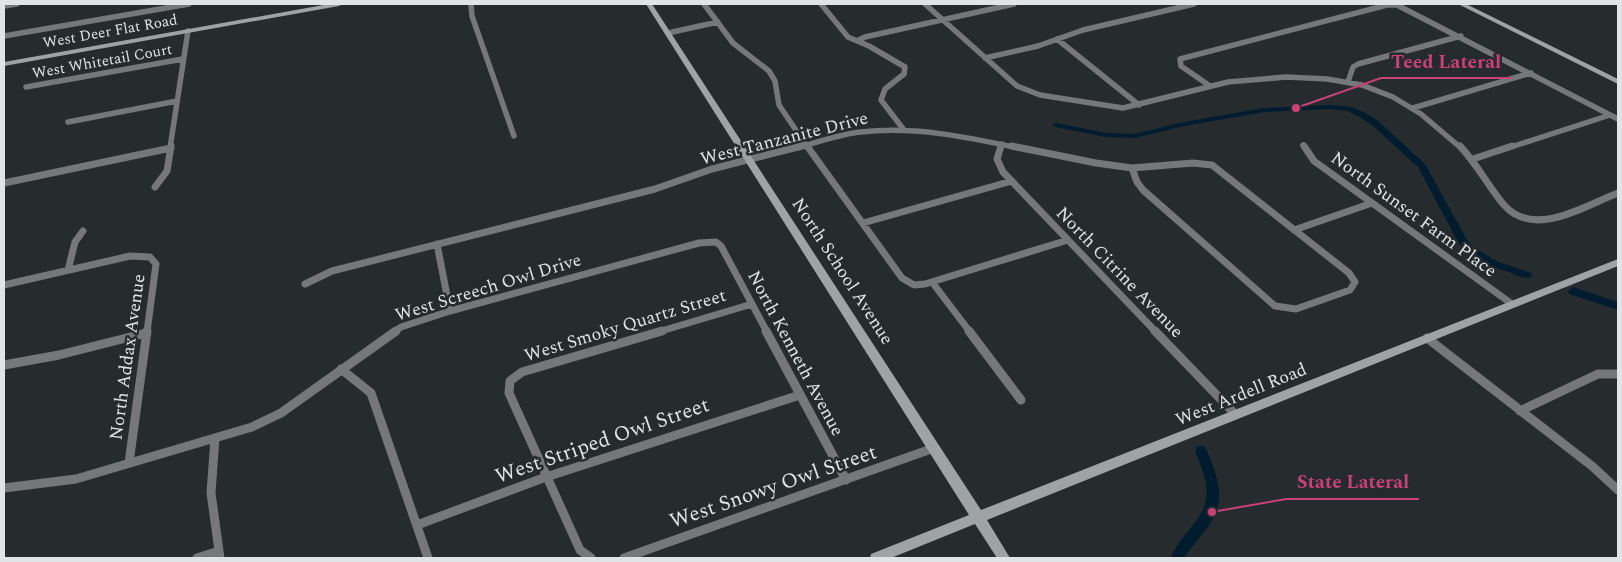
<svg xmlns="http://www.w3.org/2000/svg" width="1622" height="562" font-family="Spectral,serif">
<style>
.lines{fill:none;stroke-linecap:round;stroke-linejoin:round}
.canal{fill:#001c2e;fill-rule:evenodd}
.street-far2{stroke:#757779;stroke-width:5.5}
.street-far1{stroke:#757779;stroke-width:7}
.street{stroke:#757779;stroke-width:9}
.secondary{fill:#9fa3a5;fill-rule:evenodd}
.labels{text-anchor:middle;stroke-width:5;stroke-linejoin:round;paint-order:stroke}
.far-street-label{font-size:15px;fill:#e1e4e6;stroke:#262b2e}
.street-label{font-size:18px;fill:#e1e4e6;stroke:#262b2e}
.near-street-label{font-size:21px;fill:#e1e4e6;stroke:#262b2e}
.leader{fill:none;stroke:#c84177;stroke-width:2}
.callout-dot{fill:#c84177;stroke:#262b2e;stroke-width:2}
.callout-label{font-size:19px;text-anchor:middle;font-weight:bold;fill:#c84177;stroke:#262b2e;stroke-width:5;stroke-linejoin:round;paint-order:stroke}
</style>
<rect width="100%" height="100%" fill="#262b2e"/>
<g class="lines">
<!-- canal -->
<path class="canal" d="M1329,105L1351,107L1366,113L1378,121L1425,164L1467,240L1473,247L1496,261L1531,273L1532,275L1531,277C1524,279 1518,276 1512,273C1492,267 1471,260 1458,242L1418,167L1372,125L1360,117L1347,111L1329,109L1264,112L1184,126L1135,138L1106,137L1056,127L1052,125L1056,123L1106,133L1135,134L1184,122L1264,108Z
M1573,287L1618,302V310L1569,294L1568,291Z
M1201,446L1205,447L1207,451C1220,482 1227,502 1205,531C1198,540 1190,548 1184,558H1171C1175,546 1184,536 1192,526C1215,500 1207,480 1195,451L1197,447Z"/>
<!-- street-far2 -->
<path class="street-far2" d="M471,4L472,16L514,136
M704,4L733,43L769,71L775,81L779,105L808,148
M821,4L848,37L869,46L905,67L904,74L885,89L881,100L904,130
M925,4L1017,86L1040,95L1123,108L1228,82L1286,77L1327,79L1362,85L1393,97L1421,114L1461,148
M4,6L17,4
M668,33L718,22
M4,36L189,4
M1057,39L1139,105
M857,41L865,37L1014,4
M985,58L1038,46L1083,30L1194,4
M1348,82L1353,67L1358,64L1461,36
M1210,86L1181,66L1180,59L1387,5H1397L1618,119
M26,87L183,59
M1413,108L1531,73
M68,122L177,101
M1303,145L1305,148
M170,148L188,31
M797,148C818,142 840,134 861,132C914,126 967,137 1018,148
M1001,148L1002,144
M1508,148L1610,115"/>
<!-- street-far1 -->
<path class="street-far1" d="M807,146L902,278L914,285L925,284L1068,240
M1001,146L997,159L1003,172L1156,332
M1012,146L1096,163L1132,168
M1304,146L1314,161L1512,304
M1460,146C1477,164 1488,186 1504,205C1534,239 1584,206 1618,193
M1473,159L1512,146
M1193,163L1212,165L1349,273L1355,282L1350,290L1296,309L1275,306L1143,190L1137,182L1132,168Z
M4,183L171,148
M155,187L167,171L171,146
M863,223L1012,181
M1294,230L1372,203
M437,244L450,311
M68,270L75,242L83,231
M932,282L970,332
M305,284L332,271L655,189L712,169L802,146
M4,285L130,256L150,257L156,264L147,332
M394,332L401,327L450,311L699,243L716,242L721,246L767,332
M658,332L752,304"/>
<!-- street -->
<path class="street" d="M766,331L846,480
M969,331L1021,400
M1155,331L1235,414
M1427,338L1592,466L1618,490
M4,365L59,355L146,333
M341,369L371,393L428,558
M1520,411L1598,374H1618
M215,438L211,493L220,558
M129,463L147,331
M4,488L76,479L252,427L281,413L396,331
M417,525L546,477L800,395
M197,558L219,551
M591,558L580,550L509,393L510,381L522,372L662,331
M624,558L934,448"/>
<!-- secondary -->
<path class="secondary" d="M329,4H342L339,6L4,66V62Z
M646,4H652L981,510L1618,259V266L987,520L1010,558H997L975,524L891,558H870L871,554L969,515Z
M1458,4H1466L1618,79V84Z"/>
</g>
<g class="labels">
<!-- far-street labels -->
<g class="far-street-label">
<text transform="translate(110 31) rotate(-10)" y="5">West Deer Flat Road</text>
<text transform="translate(102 61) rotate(-10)" y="5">West Whitetail Court</text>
</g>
<!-- street labels -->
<g class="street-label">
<text transform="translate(784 138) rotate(-14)" y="6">West Tanzanite Drive</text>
<text transform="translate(1414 214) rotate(36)" y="6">North Sunset Farm Place</text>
<text transform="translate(843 271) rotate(57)" y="6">North School Avenue</text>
<text transform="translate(1120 272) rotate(46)" y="6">North Citrine Avenue</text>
<text transform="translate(488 287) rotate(-17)" y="6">West Screech Owl Drive</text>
<text transform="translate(625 325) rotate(-17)" y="6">West Smoky Quartz Street</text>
<text transform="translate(796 353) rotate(62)" y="6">North Kenneth Avenue</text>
<text transform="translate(127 357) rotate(-82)" y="6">North Addax Avenue</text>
<text transform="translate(1241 394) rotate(-22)" y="6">West Ardell Road</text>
</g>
<!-- near-street labels -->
<g class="near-street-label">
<text transform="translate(602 440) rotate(-19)" y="7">West Striped Owl Street</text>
<text transform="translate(773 486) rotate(-19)" y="7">West Snowy Owl Street</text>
</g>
</g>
<!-- callouts -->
<path class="leader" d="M1296 108L1381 78H1511M1212 512L1286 499H1419"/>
<g class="callout-dot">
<circle cx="1296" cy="108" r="5"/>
<circle cx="1212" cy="512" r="5"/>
</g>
<g class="callout-label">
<text x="1446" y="68">Teed Lateral</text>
<text x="1353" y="488">State Lateral</text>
</g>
<!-- border -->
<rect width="1622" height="562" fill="none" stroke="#e1e4e6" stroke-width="10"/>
</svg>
